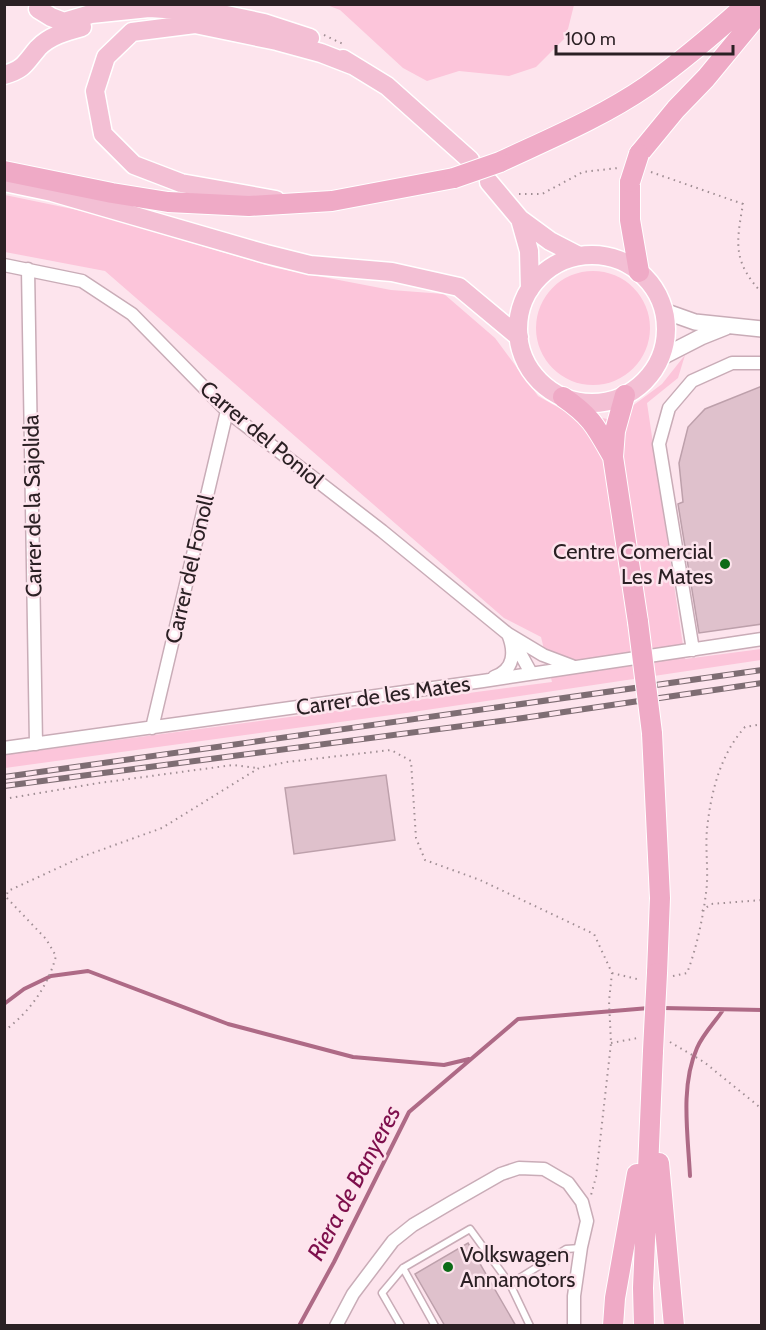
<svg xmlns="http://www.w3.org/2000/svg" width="766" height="1330" font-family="Cabin,sans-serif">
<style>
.green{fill:#fcc5da}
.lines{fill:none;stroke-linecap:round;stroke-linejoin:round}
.stream{stroke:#ae6a86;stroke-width:4}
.building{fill:#dfc1cc;stroke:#bda0ab;stroke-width:1.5}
.service-casing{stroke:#c9acb7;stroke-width:9}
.minor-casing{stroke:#c9acb7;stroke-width:15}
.tertiary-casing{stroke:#c9acb7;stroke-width:18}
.primary-casing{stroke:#fff;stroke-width:21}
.trunk-casing{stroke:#fff;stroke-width:22}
.path{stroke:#a08e94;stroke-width:2;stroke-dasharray:1.5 4.5;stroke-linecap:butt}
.service{stroke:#fff;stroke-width:6}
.minor{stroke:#fff;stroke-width:12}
.tertiary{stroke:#fff;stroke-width:15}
.primary{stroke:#f3bfd4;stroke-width:18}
.trunk{stroke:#efaac6;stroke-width:20}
.rail-casing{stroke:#7e6d73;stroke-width:6}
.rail{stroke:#fde4ed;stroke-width:4;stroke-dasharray:11;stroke-linecap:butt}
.trunk-bridge-casing{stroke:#fff;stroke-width:22;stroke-linecap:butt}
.trunk-bridge{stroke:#efaac6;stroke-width:20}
.poi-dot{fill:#0c6b17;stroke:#fde4ed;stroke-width:2}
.labels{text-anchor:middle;stroke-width:5;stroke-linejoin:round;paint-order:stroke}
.street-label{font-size:22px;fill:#2b2024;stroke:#fde4ed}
.poi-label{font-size:22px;fill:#2b2024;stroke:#fde4ed;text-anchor:end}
.water-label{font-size:24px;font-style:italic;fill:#7e0f4c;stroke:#fde4ed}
</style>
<rect width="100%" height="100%" fill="#fde4ed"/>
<!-- green -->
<path class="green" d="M327,5H574L566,37L536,67L509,76L459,71L427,81L403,68L340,10Z
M5,195L87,212L276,268L391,290L444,294L495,338L538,396L561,409L607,419L631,407L662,384L685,355L678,378L647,403L685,659L761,649V660L406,713L5,768L4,755L552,682L541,637L504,618L105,271L5,252Z
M536 328a57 57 0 1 1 114 0a57 57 0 1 1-114 0Z"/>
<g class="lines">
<!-- stream -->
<path class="stream" d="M4,1004L24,989L51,976L88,971L228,1024L353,1057L444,1065L469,1059
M663,1008L762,1010
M690,1176C688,1135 680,1086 697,1048C703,1034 715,1022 723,1010
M299,1326L334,1262L409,1112L518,1019L649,1008"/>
</g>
<!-- building -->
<path class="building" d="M762,386V624L699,633L678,504L683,502L679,463L688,427L705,409Z
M386,775L395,840L294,854L285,788Z
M468,1243L516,1326H445L415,1274Z"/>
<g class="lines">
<defs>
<path id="service" d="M510,1284L566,1249L580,1248
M401,1326L382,1293L403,1268
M435,1326L403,1268L470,1229L510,1284L530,1326"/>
<path id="minor" d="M4,265L82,281L132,314L227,411L382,531L508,634L543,655L572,666
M28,269L36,744
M514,642L531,673
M693,650L659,444L669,408L692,381L732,363H762
M494,677C515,670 515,651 508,634
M152,728L227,411
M4,748L483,681L762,639
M336,1326L353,1294L393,1241L413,1225L452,1202L501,1174L519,1168L544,1169L568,1183L582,1202L587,1221L581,1247L574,1296V1326"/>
<path id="tertiary" d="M664,311L695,322L762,329
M660,358L701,337L726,327"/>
<path id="primary" d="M38,9L51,17L64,22L91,14L149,8L212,12L264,23L310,38
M343,59L387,86L470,160
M4,75C25,69 25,63 38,48C49,36 67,31 82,27
M4,182L52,192L266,254L310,265L392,272L459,287L519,337
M489,182L520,219L550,241L579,256
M276,200L181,183L134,165L103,134L95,91L106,57L132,32L195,24L277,41L321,53L352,65
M520,219L529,251L530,289
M518 329a74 74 0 1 1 148 0a74 74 0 1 1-148 0Z"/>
<path id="trunk" d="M639,154L676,109L706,78L762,10
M500,162C549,139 602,117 647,86C682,61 715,33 747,4
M4,171L112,193L168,202L249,206L332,201L454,178
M630,182V220L639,272
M625,395L615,431L613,457L638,622
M563,397C592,417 596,427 613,457
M652,733L660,898L657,973
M659,1163L674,1326
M613,1326L615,1298L637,1174
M644,1326L643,1288L653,1051"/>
</defs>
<!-- service casing -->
<use href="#service" class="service-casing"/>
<!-- minor casing -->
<use href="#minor" class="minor-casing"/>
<!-- tertiary casing -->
<use href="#tertiary" class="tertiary-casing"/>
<!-- primary casing -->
<use href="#primary" class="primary-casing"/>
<!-- trunk casing -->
<use href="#trunk" class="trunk-casing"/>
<!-- path -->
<path class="path" d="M324,35L343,44
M651,172L743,204C736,244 733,262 762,293
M519,194H542L583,172L618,168
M4,799L99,783L233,765L257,768
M702,911L711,904L762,900
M612,973L641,980
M673,976L687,973C696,950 703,918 706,893C709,872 705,850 707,829C711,792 720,755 745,727L762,724
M4,1031C30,1012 48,986 56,956L46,939L6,897L8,891L84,856L162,828L259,768L287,762L391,750L411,761L416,838L425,860L480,880L594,934L612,973L609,1001L611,1043L596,1177L591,1195
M670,1042L704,1062L762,1109
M611,1043L638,1038"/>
<!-- service -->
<use href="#service" class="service"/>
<!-- minor -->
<use href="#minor" class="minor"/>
<!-- tertiary -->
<use href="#tertiary" class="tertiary"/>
<!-- primary -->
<use href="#primary" class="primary"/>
<!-- trunk -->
<use href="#trunk" class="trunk"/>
<defs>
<path id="rail" d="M4,777L762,670
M4,786L523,718L762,683"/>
</defs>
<!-- rail casing -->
<use href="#rail" class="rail-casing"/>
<!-- rail -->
<use href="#rail" class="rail"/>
<defs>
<path id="trunk-bridge" d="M454,178L500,162
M630,182L639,154
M638,622L652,733
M653,1051L657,973"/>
</defs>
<!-- trunk-bridge casing -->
<use href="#trunk-bridge" class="trunk-bridge-casing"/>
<!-- trunk-bridge -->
<use href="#trunk-bridge" class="trunk-bridge"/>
</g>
<!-- markers -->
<g class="poi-dot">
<circle cx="725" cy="564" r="6"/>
<circle cx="448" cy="1267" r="6"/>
</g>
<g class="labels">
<!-- street labels -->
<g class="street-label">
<text transform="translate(262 434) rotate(40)" y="8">Carrer del Poniol</text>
<text transform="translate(32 506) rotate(-91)" y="8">Carrer de la Sajolida</text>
<text transform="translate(189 569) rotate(-77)" y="8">Carrer del Fonoll</text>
<text transform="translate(383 695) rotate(-8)" y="8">Carrer de les Mates</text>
</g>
<!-- poi labels -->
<g class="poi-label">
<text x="713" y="559">Centre Comercial<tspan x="713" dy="25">Les Mates</tspan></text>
<text x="460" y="1262" text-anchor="start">Volkswagen<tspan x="460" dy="25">Annamotors</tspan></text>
</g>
<!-- water labels -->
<g class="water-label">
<text transform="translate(354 1183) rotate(-62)" y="8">Riera de Banyeres</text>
</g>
</g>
<!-- border -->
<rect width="766" height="1330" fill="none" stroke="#2b2024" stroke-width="12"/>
<!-- scale -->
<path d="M556 45v9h177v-9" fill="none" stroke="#2b2024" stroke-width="3"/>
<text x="565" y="45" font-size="18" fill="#2b2024" stroke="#fde4ed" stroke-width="4.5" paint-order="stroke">100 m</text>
</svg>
